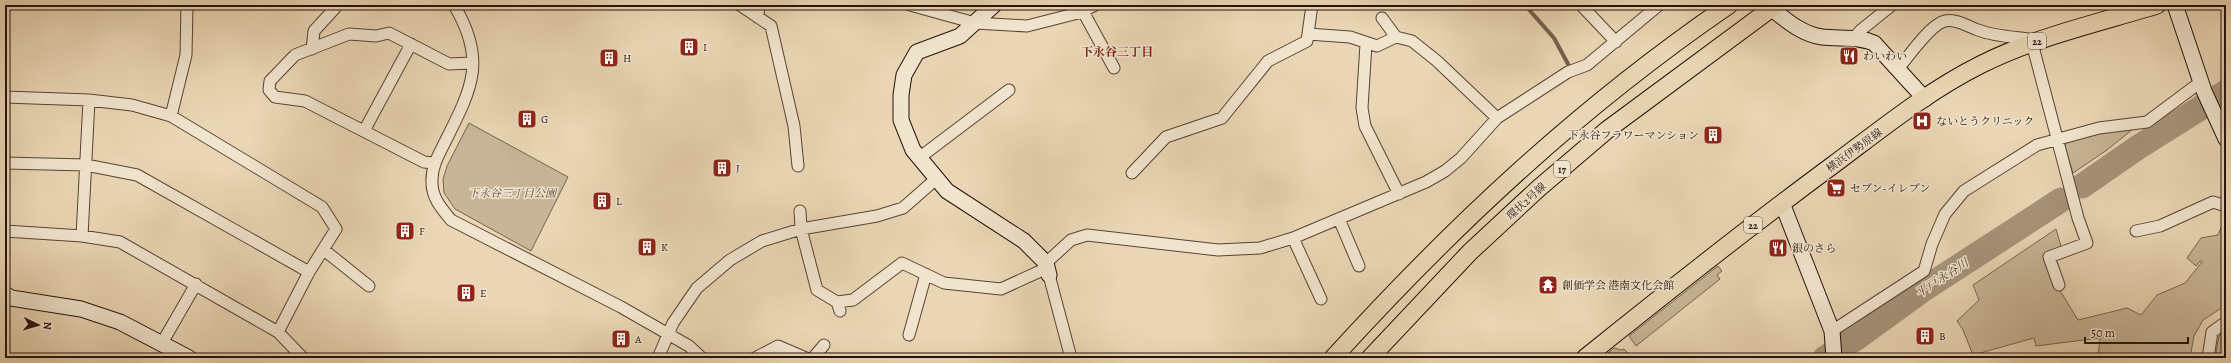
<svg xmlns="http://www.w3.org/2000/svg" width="2231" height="363" font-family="Alegreya,'Noto Serif JP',serif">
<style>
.green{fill:#c8b597;stroke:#766450}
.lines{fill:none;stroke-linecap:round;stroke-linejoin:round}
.stream{stroke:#735f4d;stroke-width:4}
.river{stroke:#a7937a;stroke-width:25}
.street-casing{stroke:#564334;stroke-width:13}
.secondary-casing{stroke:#24120a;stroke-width:17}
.primary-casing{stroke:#24120a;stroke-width:19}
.street{stroke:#f1e4ce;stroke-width:11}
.secondary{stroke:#f1e4ce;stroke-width:15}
.primary{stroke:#ead6b4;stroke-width:17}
.labels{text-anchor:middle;stroke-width:3;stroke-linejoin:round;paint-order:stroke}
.shield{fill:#f1e4ce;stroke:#625145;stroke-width:1}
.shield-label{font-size:10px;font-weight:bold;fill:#24120a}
.poi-label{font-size:11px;fill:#24120a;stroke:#f1e4ce;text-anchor:start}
.street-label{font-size:11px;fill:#24120a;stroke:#f1e4ce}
.park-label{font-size:11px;font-style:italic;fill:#5d4b3b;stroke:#f1e4ce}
.neighbourhood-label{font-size:12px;font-weight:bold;fill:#7a1f14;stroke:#f1e4ce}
.water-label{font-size:12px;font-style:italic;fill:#584637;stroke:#f1e4ce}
</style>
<rect width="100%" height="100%" fill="#ead6b4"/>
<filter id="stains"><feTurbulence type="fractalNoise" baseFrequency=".005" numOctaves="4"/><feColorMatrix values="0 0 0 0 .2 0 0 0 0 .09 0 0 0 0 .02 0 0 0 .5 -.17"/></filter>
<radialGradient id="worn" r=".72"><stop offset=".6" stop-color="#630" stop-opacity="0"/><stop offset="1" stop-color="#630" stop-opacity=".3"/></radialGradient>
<!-- green -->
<path class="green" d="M469,123L568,177L531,251L455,209L444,193L443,179L447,166Z
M2138,125L2107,150L2073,173L2065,147L2066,143L2100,132Z
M2225,219L2226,305L2203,320L2194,336L2190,358H2098L2100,338L2036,346L2034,338L1973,355L1963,330L1957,321L1979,300L1973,285L2056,229L2062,250L2047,255L2056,284L2078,320L2127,308L2141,315L2157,295L2185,283L2202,262L2200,261L2196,266L2187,258L2201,238L2218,235Z
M1718,266L1722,271L1717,275L1720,279L1636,346L1629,336Z
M2226,330V358H2215L2219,336Z
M1614,348L1621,350L1624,349L1628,353L1621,358H1602Z"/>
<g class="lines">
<!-- stream -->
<path class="stream" d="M1525,5L1554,38L1568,64"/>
<!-- river -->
<path class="river" d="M2082,186L2137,148L2226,92
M1825,358L1858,337L1924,289L2061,200"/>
<defs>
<path id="street" d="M454,5C487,60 472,88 446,140C439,154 431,167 432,183C432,198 442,209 451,220L621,307L689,346L702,358
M740,5L771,26L794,126L798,166
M910,5L975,23L1027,26L1082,12L1095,5
M1581,5L1616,42
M1080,6L1114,68
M757,17L760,5
M1382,18L1396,37L1412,41L1437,61L1497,118
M1308,34L1350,37L1377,46L1396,37
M1853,39L1861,30L1892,5
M2032,43L2078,218L2087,243L2049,257L2059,285
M1366,44L1362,108L1365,126L1399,194
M312,49L314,31L335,8L334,5
M1898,69C1908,57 1928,28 1942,22C1953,17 1967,26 1978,30C1996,37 2017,37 2036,40
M5,97L89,100L132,105L171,116L322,207L336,229L309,272L278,332
M171,116L186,55L187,5
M364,131L411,44
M919,158L1009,90
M5,163L86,165L137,175L309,272
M434,163L424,162L305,101L275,97L269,90L270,81L295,55L349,34L376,36L389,33L449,64L472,63
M1132,173L1166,137L1222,118L1268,61L1307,41L1312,5
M800,211L801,229L817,290L837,302L840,311
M1339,219L1359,266
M5,231L82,236L120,242L278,332L303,358
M2136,231L2160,226L2213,202L2226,206
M82,236L89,100
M1293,238L1321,299
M324,250L369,286
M1046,263L1071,240L1087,235L1218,250L1260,248L1293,238L1426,182L1445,171L1461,158L1497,118L1568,72L1587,65L1659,5
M1049,275L1071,358
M837,302L853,300L902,263L944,283L1001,289L1047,268
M1832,331L1924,271L1932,244L1945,214L1964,191L2037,145L2099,128L2147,122L2202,81
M909,335L926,274
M162,343L196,284
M658,358L673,323L697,288L730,260L762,241L801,229L877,216L903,208L936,179
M755,358L778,346L806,358
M813,358L824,345
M2208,358L2212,332L2226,322"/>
<path id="secondary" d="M994,5L960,36L917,52L904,75L901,95V120L913,150L947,191L1024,241L1046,263L1049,275
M1767,5C1784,18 1800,34 1822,37C1840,39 1858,36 1874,43L1925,99
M2175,5L2204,91L2226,139
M1782,203L1832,331L1834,358
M5,294L11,298L81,309L120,322L189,358"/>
<path id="primary" d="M1333,358C1454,225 1580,107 1729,5
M1370,358L1470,252L1539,188L1607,130L1776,5
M1585,358C1667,292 1749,227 1833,165C1880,130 1928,91 1980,65C2035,37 2098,23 2157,5"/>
</defs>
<!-- street casing -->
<use href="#street" class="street-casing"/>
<!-- secondary casing -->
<use href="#secondary" class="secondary-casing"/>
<!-- primary casing -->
<use href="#primary" class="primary-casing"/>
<!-- street -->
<use href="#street" class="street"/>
<!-- secondary -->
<use href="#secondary" class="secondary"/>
<!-- primary -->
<use href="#primary" class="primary"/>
</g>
<!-- icons -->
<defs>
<symbol id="building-square" viewBox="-11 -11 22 22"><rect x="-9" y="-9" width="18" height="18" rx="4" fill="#8f2418" stroke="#f1e4ce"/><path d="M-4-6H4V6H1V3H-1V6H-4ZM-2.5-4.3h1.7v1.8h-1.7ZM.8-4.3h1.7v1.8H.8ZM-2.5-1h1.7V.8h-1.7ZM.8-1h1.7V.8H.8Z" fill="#fff"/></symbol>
<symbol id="restaurant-square" viewBox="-11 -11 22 22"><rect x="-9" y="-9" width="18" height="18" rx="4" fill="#8f2418" stroke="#f1e4ce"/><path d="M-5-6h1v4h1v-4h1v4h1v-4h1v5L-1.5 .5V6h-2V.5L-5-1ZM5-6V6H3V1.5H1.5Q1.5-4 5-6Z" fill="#fff"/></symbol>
<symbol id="hospital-square" viewBox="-11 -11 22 22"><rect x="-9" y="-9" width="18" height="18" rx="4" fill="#8f2418" stroke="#f1e4ce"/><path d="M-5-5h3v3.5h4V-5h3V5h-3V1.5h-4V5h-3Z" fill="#fff"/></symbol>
<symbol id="supermarket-square" viewBox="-11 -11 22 22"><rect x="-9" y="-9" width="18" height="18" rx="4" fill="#8f2418" stroke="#f1e4ce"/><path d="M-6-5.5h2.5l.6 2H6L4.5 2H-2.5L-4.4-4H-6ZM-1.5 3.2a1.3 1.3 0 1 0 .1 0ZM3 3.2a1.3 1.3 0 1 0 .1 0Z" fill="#fff"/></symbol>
<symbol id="temple-square" viewBox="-11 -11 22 22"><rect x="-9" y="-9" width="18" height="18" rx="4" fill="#8f2418" stroke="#f1e4ce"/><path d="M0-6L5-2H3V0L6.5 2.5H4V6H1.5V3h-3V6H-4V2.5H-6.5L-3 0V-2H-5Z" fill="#fff"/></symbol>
</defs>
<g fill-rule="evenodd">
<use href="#building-square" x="678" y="36" width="22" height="22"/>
<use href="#restaurant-square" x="1838" y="45" width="22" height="22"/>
<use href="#building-square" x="598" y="47" width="22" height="22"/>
<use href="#building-square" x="516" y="108" width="22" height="22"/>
<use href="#hospital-square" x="1911" y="110" width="22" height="22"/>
<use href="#building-square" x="1702" y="124" width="22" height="22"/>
<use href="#building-square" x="711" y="157" width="22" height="22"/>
<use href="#supermarket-square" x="1825" y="177" width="22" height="22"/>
<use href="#building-square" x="591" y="190" width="22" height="22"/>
<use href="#building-square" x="394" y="220" width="22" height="22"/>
<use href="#building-square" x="636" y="236" width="22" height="22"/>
<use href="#restaurant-square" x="1767" y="237" width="22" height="22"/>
<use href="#temple-square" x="1537" y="274" width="22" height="22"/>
<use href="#building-square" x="455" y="282" width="22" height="22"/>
<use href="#building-square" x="1914" y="325" width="22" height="22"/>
<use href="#building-square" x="610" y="328" width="22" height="22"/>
</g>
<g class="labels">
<!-- shield labels -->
<g class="shield">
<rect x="2028" y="33" width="18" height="16" rx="3"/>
<rect x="1554" y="161" width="16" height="16" rx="3"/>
<rect x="1744" y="217" width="18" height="16" rx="3"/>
</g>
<g class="shield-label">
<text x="2037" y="45">22</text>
<text x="1562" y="173">17</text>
<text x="1753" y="229">22</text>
</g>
<!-- poi labels -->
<g class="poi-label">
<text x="703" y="51">I</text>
<text x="1863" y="60">わいわい</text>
<text x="623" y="62">H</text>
<text x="541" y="123">G</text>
<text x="1936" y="125">ないとうクリニック</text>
<text x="1699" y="139" text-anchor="end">下永谷フラワーマンション</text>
<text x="736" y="172">J</text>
<text x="1850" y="192">セブン-イレブン</text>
<text x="616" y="205">L</text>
<text x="419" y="235">F</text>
<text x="661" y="251">K</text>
<text x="1792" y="252">銀のさら</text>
<text x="1562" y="289">創価学会 港南文化会館</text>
<text x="480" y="297">E</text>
<text x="1939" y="340">B</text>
<text x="635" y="343">A</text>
</g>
<!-- street labels -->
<g class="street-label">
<text transform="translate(1854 150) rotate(-36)" y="4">横浜伊勢原線</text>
<text transform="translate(1526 201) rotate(-42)" y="4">環状2号線</text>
</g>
<!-- park labels -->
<g class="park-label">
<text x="512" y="197">下永谷三丁目公園</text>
</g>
<!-- neighbourhood labels -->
<g class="neighbourhood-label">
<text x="1117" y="56">下永谷三丁目</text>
</g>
<!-- water labels -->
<g class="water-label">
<text transform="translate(1942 278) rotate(-33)" y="4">平戸永谷川</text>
</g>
</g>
<!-- margin -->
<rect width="2231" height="363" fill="none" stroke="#ead6b4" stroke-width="20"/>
<rect x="6" y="6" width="2219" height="351" fill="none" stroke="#24120a" stroke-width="2"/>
<rect x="10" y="10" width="2211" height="343" fill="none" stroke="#24120a"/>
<!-- north arrow -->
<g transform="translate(38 325) rotate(95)" stroke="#f1e4ce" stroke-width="3" paint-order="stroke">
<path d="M0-3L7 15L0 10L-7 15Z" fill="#24120a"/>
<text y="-6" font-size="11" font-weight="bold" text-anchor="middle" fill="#24120a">N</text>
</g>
<!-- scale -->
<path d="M2085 337v6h103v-6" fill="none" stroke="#24120a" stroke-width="2"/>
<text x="2091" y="337" font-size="12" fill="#24120a" stroke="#f1e4ce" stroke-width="3" paint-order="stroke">50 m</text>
<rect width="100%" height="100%" filter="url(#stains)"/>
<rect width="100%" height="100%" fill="url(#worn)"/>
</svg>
